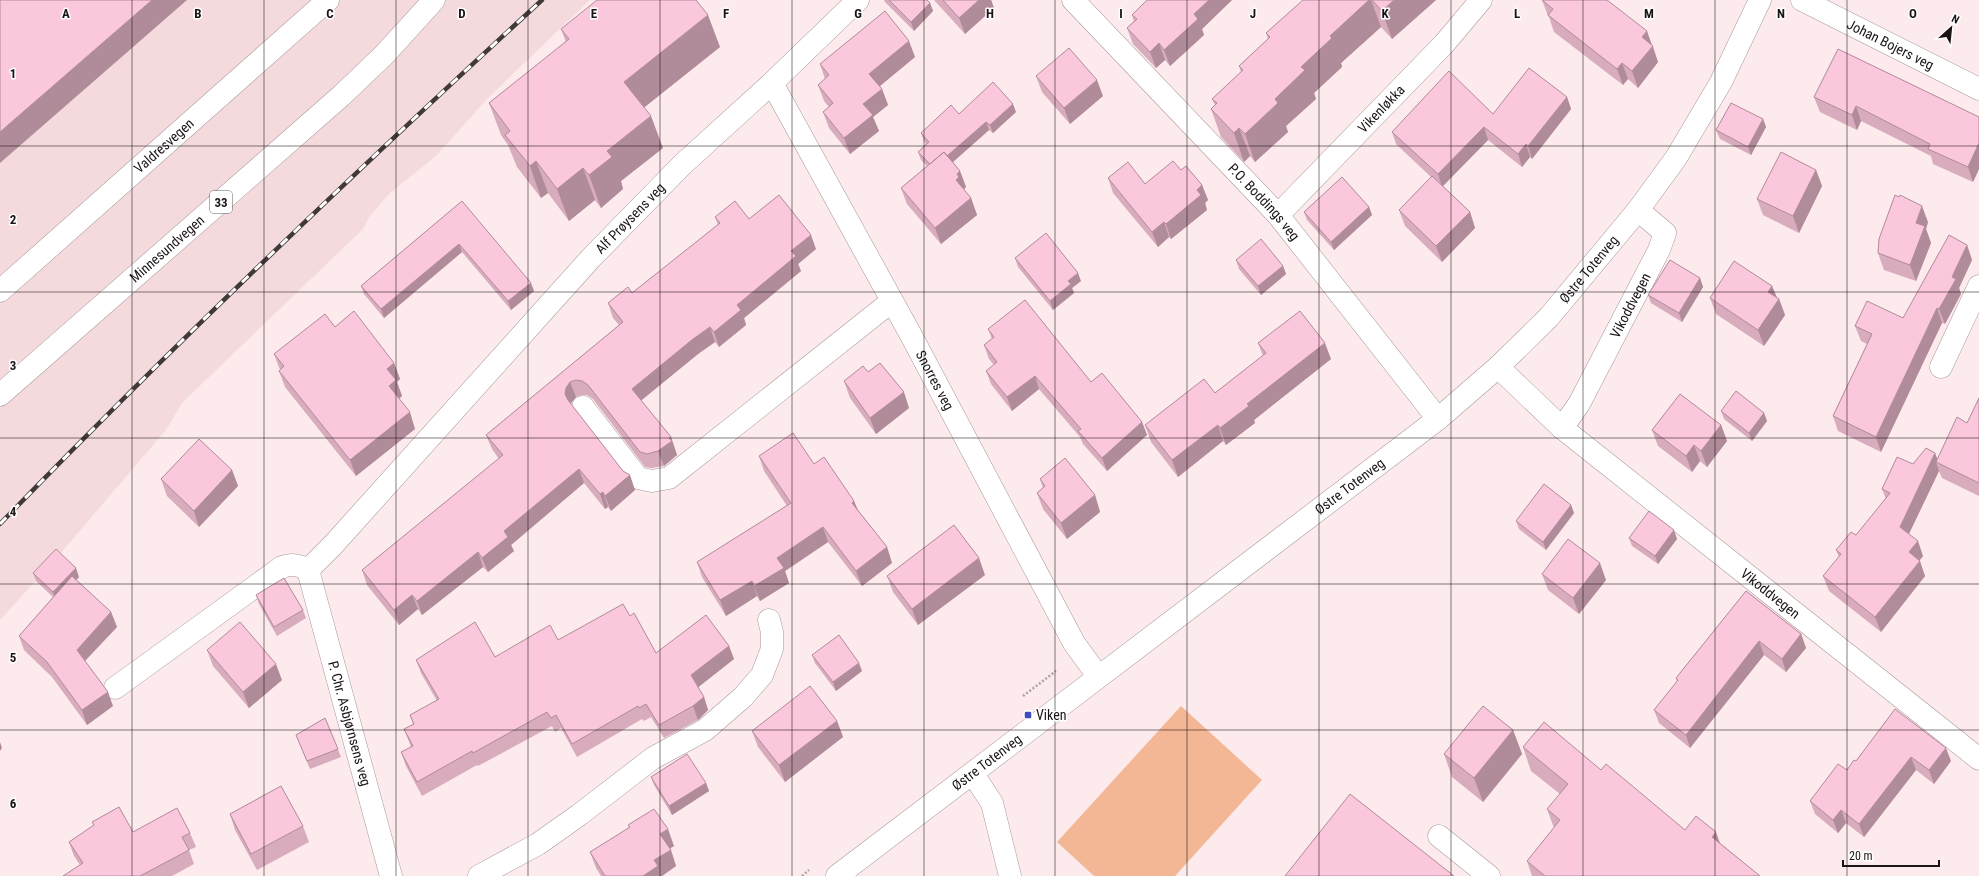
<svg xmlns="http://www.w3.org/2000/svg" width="1979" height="876" font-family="'Roboto Condensed',sans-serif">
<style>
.built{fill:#f4dadc}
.green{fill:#f3b795}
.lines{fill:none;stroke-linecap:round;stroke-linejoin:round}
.minor-casing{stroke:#a8989a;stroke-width:23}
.major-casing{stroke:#a8989a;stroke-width:23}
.path{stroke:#aea0a2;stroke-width:2.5;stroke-dasharray:2 2;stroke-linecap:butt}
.minor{stroke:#fff;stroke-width:22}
.major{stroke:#fff;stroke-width:22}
.rail-casing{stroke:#403839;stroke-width:4.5}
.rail{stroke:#fff;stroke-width:3;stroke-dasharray:9;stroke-linecap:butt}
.wall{fill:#d8abbd}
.shaded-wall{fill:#b08b9a}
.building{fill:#fbc7dc;stroke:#b08b9a}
.grid{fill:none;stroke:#1a1415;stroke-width:1;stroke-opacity:0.55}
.poi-dot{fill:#424bbf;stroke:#fff;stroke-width:1.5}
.labels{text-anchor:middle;stroke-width:3;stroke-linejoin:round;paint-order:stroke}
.shield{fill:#fff;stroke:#5f5a5b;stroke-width:1}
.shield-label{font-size:13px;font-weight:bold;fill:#1a1415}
.street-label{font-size:14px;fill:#1a1415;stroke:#fff}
.poi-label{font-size:14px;fill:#1a1415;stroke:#fff;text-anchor:start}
.grid-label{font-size:13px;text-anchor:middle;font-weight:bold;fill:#1a1415;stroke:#fff;stroke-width:3;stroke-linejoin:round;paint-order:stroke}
</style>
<rect width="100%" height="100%" fill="#fceaec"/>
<!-- built -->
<path class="built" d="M0,0H590L487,99L437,155L389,194L370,216L363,229L182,403L166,430L59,555L0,620Z"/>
<!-- green -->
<path class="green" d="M1181,706L1262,780L1175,876H1094L1057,842Z"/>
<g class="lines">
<defs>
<g id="minor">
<path id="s1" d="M1073,0L1278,215L1438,419"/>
<path id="s2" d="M1802,0L1979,89"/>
<path id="s3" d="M772,83L912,337L1074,643L1098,676"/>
<path id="s4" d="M1278,215L1444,44L1481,0"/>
<path id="s5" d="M0,291L328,0"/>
<path id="s6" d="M1498,367L1562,428L1579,404L1659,250L1665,233L1638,210"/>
<path d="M1941,367L1979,286"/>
<path d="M583,407L638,478L652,481L669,478L892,301"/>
<path id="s7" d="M1562,428L1979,759"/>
<path id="s8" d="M308,570L333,545L591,258L683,164L772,83L858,0"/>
<path id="s9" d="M308,570L391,876"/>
<path d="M115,688L282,567C292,563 300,565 308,570"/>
<path d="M973,774L992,803L1010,876"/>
<path d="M1439,836L1489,876"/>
<path d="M479,876L538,844L579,815L653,758L705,730L743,697L762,675L772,649V632L769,620"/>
<path id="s10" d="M837,876L1438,419L1498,367L1549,317L1638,210L1676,158L1721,82L1760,0"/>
</g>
<g id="major">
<path id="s11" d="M0,395L341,96L384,55L434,0"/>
</g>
</defs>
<!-- minor casing -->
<use href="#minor" class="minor-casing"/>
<!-- major casing -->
<use href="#major" class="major-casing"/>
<!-- path -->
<path class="path" d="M1023,696L1056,671
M802,876L809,870"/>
<!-- minor -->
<use href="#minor" class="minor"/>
<!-- major -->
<use href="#major" class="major"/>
<defs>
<path id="rail" d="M0,524C175,343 357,170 542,0"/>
</defs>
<!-- rail casing -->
<use href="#rail" class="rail-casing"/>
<!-- rail -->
<use href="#rail" class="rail"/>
</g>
<!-- wall -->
<path class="wall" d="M884,0H927L930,3L933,11L914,31L885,2Z
M934,0H991L994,8L965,34Z
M1147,0H1232L1202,29L1204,35L1170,66L1165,60L1156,68L1133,44L1127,28L1134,21L1132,15Z
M1303,0H1436L1392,39L1381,27L1341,63L1342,67L1314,93L1316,99L1286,126L1288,132L1255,162L1250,156L1244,162L1221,137L1211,109L1215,105L1212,99L1241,72L1239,66L1268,39L1266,33Z
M1542,0L1652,45L1653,46L1658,62L1638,88L1628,79L1623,85L1554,32L1549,17L1548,16Z
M561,29L720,47L644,107L663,148L621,181L623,189L601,208L595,200L569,221L548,193L541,198L517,167L508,145L501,135L489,103L566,42Z
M915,57L880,86L882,89L888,105L873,117L879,131L850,154L829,128L823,112L829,107L824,101L818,85L825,79L820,64Z
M1036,76L1103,96L1070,124L1042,92Z
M1567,97L1571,109L1532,159L1530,157L1522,167L1488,140L1443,186L1470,212L1475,228L1442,262L1405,226L1399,210L1431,177L1396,144L1392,132L1493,114Z
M1814,97L1979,117V169L1973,182L1933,164L1931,156L1861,121L1857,130L1820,112Z
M1016,112L993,133L989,130L953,162L960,171L966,187L964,189V190L971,198L977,215L941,244L907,204L901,188L927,166L921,160L918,152L926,144L924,141L921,133L959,114Z
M1763,119L1766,127L1751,155L1720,139L1716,130Z
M1181,170L1202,185L1208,200L1205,203L1207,210L1171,239L1169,237L1158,247L1113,193L1108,178L1145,184Z
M1816,170L1822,186L1799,233L1763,215L1757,199Z
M462,201L534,291L511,310L462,252L384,318L364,294L361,286Z
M1369,207L1372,215L1334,250L1307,220L1304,212Z
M715,217L749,219L816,249L798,264L801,271L744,318L746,325L719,347L715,342L698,354L641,400L671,437L677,455L664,466L652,468L645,467L593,399L587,395H582L576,397L571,403V404L635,490L611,511L608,507L605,509L584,483L511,545L514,551L488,572L483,567L422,615L418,609L399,625L367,585L362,570L499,459L492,449L486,435L619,325L613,318L608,303L632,293L718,225Z
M1928,222L1926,229L1931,243L1916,281L1884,270L1878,253Z
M1967,245L1972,260L1959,288L1961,294L1945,324L1942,323L1881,452L1838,431L1833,416L1867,344L1861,341L1855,326L1903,318Z
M1015,258L1081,281L1072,288L1074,293L1053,310L1018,267Z
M1236,260L1283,266L1286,274L1261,295L1239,269Z
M1700,278L1703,287L1682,322L1651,303L1648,295Z
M1772,286L1777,298L1779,299L1785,315L1764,346L1716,314L1710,298Z
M335,327L394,363L400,379L397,382L402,396L399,399L415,429L356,476L285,387L279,371L280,370L274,354Z
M988,329L1091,382L1142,422L1147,435L1107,471L1083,444L1080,437L1039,389L1012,411L991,384L986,371L994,365L989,359L984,345L992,339Z
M1258,343L1331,359L1254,420L1255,423L1226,445L1223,441L1178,477L1151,442L1145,425L1215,393L1263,356Z
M844,381L909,408L876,434L850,398Z
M1979,398V496L1942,478L1939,471L1909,534L1923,556L1919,561L1925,576L1881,632L1829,591L1823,576L1839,557L1836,550L1856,535L1886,499L1882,489L1913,464L1935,453L1937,460L1967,423Z
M1721,411L1764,413L1767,421L1752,441L1724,419Z
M1721,425L1727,441L1707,467L1700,461L1692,472L1658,446L1652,430Z
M759,456L814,464L854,501L858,510L887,547L892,563L862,586L828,542L785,571L789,583L760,601L757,596L726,616L702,577L697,562L787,506L764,471Z
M232,470L238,486L199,527L167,496L161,479Z
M1040,479L1095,495L1100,512L1067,539L1043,509L1037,493L1043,488Z
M1571,505L1574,513L1546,550L1519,529L1516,521Z
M1629,538L1677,539L1658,564L1632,546Z
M33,573L79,577L76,580L111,612L117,627L85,661L113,706L87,725L52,677L24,650L19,636L53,597L36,581Z
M1542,574L1606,580L1579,614L1548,590Z
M985,575L918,625L893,592L887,576Z
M1746,591L1801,634L1806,648L1786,672L1764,655L1690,748L1659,723L1654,710L1677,682L1676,678Z
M256,595L303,610L306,618L277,636L259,604Z
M630,616L656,653L729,646L734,659L698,687L704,697L708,710L698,720L664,738L651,717L644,721L642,719L577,757L561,728L555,732L552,726L478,766L477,765L422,796L406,766L401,752L411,747L404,729L413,724L410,715L437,701L421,673L416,660L495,657L558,640Z
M207,650L282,680L249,708L213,666Z
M812,655L862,671L836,691L815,663Z
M1895,709L1951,761L1934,784L1916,770L1864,837L1846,823L1838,833L1815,814L1810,801L1856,761Z
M325,718L341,757L310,769L296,735Z
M837,721L843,737L785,782L758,747L752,731Z
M1513,730L1522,754L1483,802L1452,777L1444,754Z
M1523,747L1601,770L1685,830L1720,843L1760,876H1532L1527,861L1554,828L1547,809L1560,794L1531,771Z
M651,777L706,783L709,791L672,815L654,785Z
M230,814L303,826L309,842L257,870L235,830Z
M92,822L133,832L190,833L196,847L189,850L194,864L172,876H63L80,865L74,856L69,842L94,825Z
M628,825L674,846L670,848L676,866L662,876H601L596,868L590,852L629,828Z"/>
<!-- shaded-wall -->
<path class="shaded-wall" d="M152,0H187L0,163V132Z
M979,0H991L994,8L965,34L959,18Z
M1209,0H1232L1202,29L1204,35L1170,66L1164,50L1194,14Z
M1369,0H1371L1381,27L1341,63L1342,67L1314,93L1316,99L1286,126L1288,132L1255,162L1245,134L1301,67L1330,36Z
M1394,0H1436L1392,39L1382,11Z
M930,3L933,11L914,31L911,22Z
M708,15L720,47L636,114L624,82Z
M1647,31L1658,62L1638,88L1632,71L1642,37Z
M909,41L915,57L875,90L869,74Z
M1159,43L1165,60L1156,68L1150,52Z
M1622,63L1628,79L1623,85L1617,69Z
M1097,80L1103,96L1070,124L1064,108Z
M882,89L888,105L873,117L879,131L850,154L844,138L863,104Z
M1567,97L1571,109L1532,159L1528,146Z
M1013,104L1016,112L993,133L990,125Z
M1856,106L1861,121L1857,130L1852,115Z
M651,116L663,148L621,181L623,189L601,208L589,175L607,151Z
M1763,119L1766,127L1751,155L1748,147Z
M986,122L989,130L936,177L933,168Z
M1484,127L1488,140L1442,187L1438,174Z
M1239,128L1250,156L1244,162L1234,133Z
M1979,143V169L1973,182L1968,167Z
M1526,144L1530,157L1522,167L1518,154Z
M536,161L548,193L541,198L530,166Z
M583,168L595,200L569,221L557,189Z
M1816,170L1822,186L1799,233L1793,216Z
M960,171L966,187L964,189L965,193L956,180L957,174Z
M1202,185L1208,200L1205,203L1207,210L1171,239L1166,224L1197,190Z
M971,198L977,215L941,244L935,228Z
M1922,206L1928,222L1926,229L1931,243L1916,281L1910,265L1916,223Z
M1369,207L1372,215L1334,250L1331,242Z
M1470,212L1475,228L1442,262L1436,246Z
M1164,222L1169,237L1158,247L1152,232Z
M811,235L816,249L798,264L801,271L744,318L746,325L719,347L714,332L737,305L791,251Z
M459,244L462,252L384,318L381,309Z
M1967,245L1972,260L1959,288L1961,294L1945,324L1939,309L1952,277Z
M1283,266L1286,274L1261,295L1258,286Z
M1078,273L1081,281L1072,288L1074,293L1053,310L1050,301L1068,281Z
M1700,278L1703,287L1682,322L1679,313Z
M531,283L534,291L511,310L508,301Z
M1772,286L1778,300L1779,299L1785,315L1764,346L1758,330L1768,292Z
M1937,308L1942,323L1881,452L1876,437Z
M710,327L715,342L698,354L637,404L632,389L693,339Z
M1325,343L1331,359L1254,420L1255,423L1226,445L1220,428L1247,404Z
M394,363L400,379L397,382L402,396L394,402L389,386L387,369Z
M1035,376L1039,389L1012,411L1007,397Z
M570,382L576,397L571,403V409L565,394L566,388Z
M904,392L909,408L876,434L870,418Z
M410,412L415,429L356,476L350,460Z
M1764,413L1767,421L1752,441L1749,433Z
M1142,422L1147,435L1107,471L1102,458Z
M1218,425L1223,441L1178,477L1172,460Z
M1721,425L1727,441L1707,467L1701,451Z
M671,437L677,455L664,466L658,451Z
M1694,445L1700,461L1692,472L1686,456Z
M1935,453L1939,463L1936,462L1939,471L1905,542L1900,527Z
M579,469L584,483L511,545L514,551L488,572L482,558L504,531Z
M232,470L238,486L199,527L194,511Z
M630,475L635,490L611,511L605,496Z
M603,492L608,507L605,509L600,494Z
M1095,495L1100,512L1067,539L1061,523Z
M854,501L860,516L852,503Z
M1571,505L1574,513L1546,550L1543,542Z
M823,527L828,542L785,571L789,583L760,601L754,586L777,558Z
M1674,530L1677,539L1658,564L1655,556Z
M1918,541L1923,556L1914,567L1909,552Z
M887,547L892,563L862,586L856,571Z
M478,552L483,567L422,615L417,601Z
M979,558L985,575L918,625L912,609Z
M1920,561L1925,576L1881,632L1875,617Z
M1600,563L1606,580L1579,614L1573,598Z
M76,568L79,577L56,601L53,592Z
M752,581L757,596L726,616L720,600Z
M412,595L418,609L399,625L394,610Z
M111,612L117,627L82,664L77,650Z
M1801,634L1806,648L1786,672L1782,659Z
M1759,641L1764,655L1690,748L1686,735Z
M729,646L734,659L696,689L691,675Z
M859,663L862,671L836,691L833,682Z
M276,664L282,680L249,708L243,692Z
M108,692L113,706L87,725L82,710Z
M704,697L708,710L698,720L693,706Z
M837,721L843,737L785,782L779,765Z
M1513,730L1522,754L1483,802L1474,778Z
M0,742L2,748L0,751Z
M1946,748L1951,761L1934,784L1929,770Z
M1911,757L1916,770L1864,837L1859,824Z
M706,783L709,791L672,815L669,806Z
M1841,810L1846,823L1838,833L1833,820Z
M668,829L674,846L666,851L660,834Z
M1716,832L1724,855L1712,837Z
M671,850L676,866L662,876H643L654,860Z"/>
<!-- building -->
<path class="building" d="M0,0H152L0,132Z
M597,0H696L708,15L624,82L651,116L607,151L612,157L589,175L583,168L557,189L536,161L530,166L505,135L510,131L489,103L569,39L561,29Z
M889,0H927L930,3L911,22Z
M943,0H979L959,18Z
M1147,0H1209L1194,14L1198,19L1164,50L1159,43L1150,52L1127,28L1137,19L1132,15Z
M1303,0H1369L1330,36L1332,38L1301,67L1305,70L1275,99L1278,103L1245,134L1239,128L1234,133L1211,109L1217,103L1212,99L1243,70L1239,66L1270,37L1266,33Z
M1372,0H1394L1382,11Z
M1542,0H1607L1647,31L1642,37L1653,46L1632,71L1622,63L1617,69L1548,15L1553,9Z
M885,11L909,41L869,74L882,89L863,104L873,115L844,138L823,112L833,103L818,85L829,75L820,64Z
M1069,48L1097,80L1064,108L1036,76Z
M1838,49L1979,117V143L1968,167L1928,149L1930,144L1856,106L1852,115L1814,97Z
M1529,68L1567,97L1528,146L1526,144L1518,154L1484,127L1438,174L1392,132L1449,71L1493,114Z
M993,82L1013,104L990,125L986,122L947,156L944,152L930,164L918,152L929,142L921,133L951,105L959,114Z
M1731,103L1763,119L1748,147L1716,130Z
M944,152L960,171L957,174L959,177L956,180L971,198L935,228L901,188Z
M1781,152L1816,170L1793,216L1757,199Z
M1173,161L1181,170L1186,166L1202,185L1197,190L1201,195L1166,224L1164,222L1152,232L1108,178L1128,162L1145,184Z
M1432,176L1470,212L1436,246L1399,210Z
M1342,177L1369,207L1331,242L1304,212Z
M779,195L811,235L791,251L796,256L737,305L741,310L714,332L710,327L693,339L632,389L671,437L669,438L672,441L658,451L647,454L640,452L588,385L582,381L576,380L570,382L566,388L565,394L568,400L623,471L630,475L605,496L603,492L600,494L579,469L504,531L508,537L482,558L478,552L417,601L412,595L394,610L362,570L503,455L486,435L623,322L608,303L628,287L632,293L720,223L715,217L735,201L749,219Z
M1895,195L1899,197L1900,195L1922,206L1916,223L1925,226L1910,265L1878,253L1879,239Z
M462,201L531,283L508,301L459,244L381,309L361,286Z
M1046,233L1078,273L1068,281L1071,284L1050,301L1015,258Z
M1949,235L1967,245L1952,277L1956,279L1939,309L1937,308L1876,437L1833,416L1872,334L1855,326L1867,301L1903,318Z
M1261,239L1283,266L1258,286L1236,260Z
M1670,260L1700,278L1679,313L1648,295Z
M1734,261L1772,286L1768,292L1779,299L1758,330L1710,298Z
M1025,300L1091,382L1102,373L1142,422L1102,458L1078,431L1081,429L1035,376L1007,397L986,371L997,362L984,345L994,337L988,329Z
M354,311L394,363L387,369L396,380L389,386L410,412L350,460L279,371L284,366L274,354L325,314L335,327Z
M1300,311L1325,343L1247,404L1249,406L1220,428L1218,425L1172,460L1145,425L1204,379L1215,393L1266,353L1258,343Z
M880,363L904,392L870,418L844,381L863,366L868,372Z
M1736,391L1764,413L1749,433L1721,411Z
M1680,394L1721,425L1701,451L1694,445L1686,456L1652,430Z
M1979,398V483L1936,462L1957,417L1967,423Z
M793,433L814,464L824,457L854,501L852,503L887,547L856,571L823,527L777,558L784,568L754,586L752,581L720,600L697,562L791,503L759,456Z
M199,439L232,470L194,511L161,479Z
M1926,448L1935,453L1900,527L1918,541L1909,552L1920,561L1875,617L1823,576L1841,554L1836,550L1851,532L1856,535L1890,493L1882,489L1897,457L1913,464Z
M1065,458L1095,495L1061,523L1037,493L1045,486L1040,479Z
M1544,484L1571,505L1543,542L1516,521Z
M1649,511L1674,530L1655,556L1629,538Z
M954,525L979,558L912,609L887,576Z
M1568,539L1600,563L1573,598L1542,574Z
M56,549L76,568L53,592L33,573Z
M72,576L111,612L77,650L108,692L82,710L47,662L19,636Z
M284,578L303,610L274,627L256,595Z
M1746,591L1801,634L1782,659L1759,641L1686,735L1654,710L1678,680L1676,678Z
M623,604L630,616L634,613L656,653L706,615L729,646L691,675L704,697L693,706L659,725L646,704L639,708L638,706L572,744L556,715L551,718L547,712L473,753L472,751L417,782L401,752L413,746L404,729L414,724L410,715L439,699L416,660L475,622L495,657L550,625L558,640Z
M240,622L276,664L243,692L207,650Z
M839,635L859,663L833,682L812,655Z
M810,686L837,721L779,765L752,731Z
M1483,706L1513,730L1474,778L1444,754Z
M1895,709L1946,748L1929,770L1911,757L1859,824L1841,810L1833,820L1810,801L1838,764L1847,770L1854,760L1856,761Z
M325,718L338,749L307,761L296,735Z
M1544,722L1601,770L1606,764L1685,830L1696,816L1716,832L1712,837L1760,876H1545L1527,861L1560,820L1547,809L1568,784L1523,747Z
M687,754L706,783L669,806L651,777Z
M281,786L303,826L251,854L230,814Z
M1350,794L1454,876H1285Z
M119,807L133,832L177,808L190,833L182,837L189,850L140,876H63L83,863L69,842L94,825L92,822Z
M654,809L668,829L660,834L671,850L654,860L658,866L643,876H605L590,852L630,827L628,825Z"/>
<!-- grid -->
<path class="grid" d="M132,0V876M264,0V876M396,0V876M528,0V876M660,0V876M792,0V876M924,0V876M1055,0V876M1187,0V876M1319,0V876M1451,0V876M1583,0V876M1715,0V876M1847,0V876M0,146H1979M0,292H1979M0,438H1979M0,584H1979M0,730H1979"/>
<!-- markers -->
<rect class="poi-dot" x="1024" y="711" width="8" height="8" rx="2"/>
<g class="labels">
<!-- shield labels -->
<rect class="shield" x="210" y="191" width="22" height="22" rx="3"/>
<g class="shield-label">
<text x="221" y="207">33</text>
</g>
<!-- street labels -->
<g class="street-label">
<text dy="5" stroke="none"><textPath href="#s2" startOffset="99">Johan Bojers veg</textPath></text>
<text dy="5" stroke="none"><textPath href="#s4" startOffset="148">Vikenløkka</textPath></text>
<text dy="5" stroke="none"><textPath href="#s5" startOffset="219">Valdresvegen</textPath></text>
<text dy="5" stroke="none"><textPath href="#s1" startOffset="278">P.O. Boddings veg</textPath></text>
<text dy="5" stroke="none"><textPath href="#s8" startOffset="477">Alf Prøysens veg</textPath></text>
<text dy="5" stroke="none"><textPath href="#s11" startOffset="222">Minnesundvegen</textPath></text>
<text dy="5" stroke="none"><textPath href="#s10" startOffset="968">Østre Totenveg</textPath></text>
<text dy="5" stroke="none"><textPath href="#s6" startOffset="229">Vikoddvegen</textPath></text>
<text dy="5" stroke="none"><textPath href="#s3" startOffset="339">Snorres veg</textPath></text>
<text dy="5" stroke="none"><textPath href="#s10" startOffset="644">Østre Totenveg</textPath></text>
<text dy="5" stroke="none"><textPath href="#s7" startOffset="266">Vikoddvegen</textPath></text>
<text dy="5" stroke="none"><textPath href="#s9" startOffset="159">P. Chr. Asbjørnsens veg</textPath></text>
<text dy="5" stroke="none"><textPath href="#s10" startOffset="188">Østre Totenveg</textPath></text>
</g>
<!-- poi labels -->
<g class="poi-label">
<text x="1036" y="720">Viken</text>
</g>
</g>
<g class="grid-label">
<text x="66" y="18">A</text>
<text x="198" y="18">B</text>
<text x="330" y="18">C</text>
<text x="462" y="18">D</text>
<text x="594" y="18">E</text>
<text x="726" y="18">F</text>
<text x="858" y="18">G</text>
<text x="990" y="18">H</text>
<text x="1121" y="18">I</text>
<text x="1253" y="18">J</text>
<text x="1385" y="18">K</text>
<text x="1517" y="18">L</text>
<text x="1649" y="18">M</text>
<text x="1781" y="18">N</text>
<text x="1913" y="18">O</text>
<text x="13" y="78">1</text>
<text x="13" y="224">2</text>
<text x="13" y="370">3</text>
<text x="13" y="516">4</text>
<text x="13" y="662">5</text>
<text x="13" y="808">6</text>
</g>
<!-- north arrow -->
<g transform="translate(1951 28) rotate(27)" stroke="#ffffff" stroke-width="3" paint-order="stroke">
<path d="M0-3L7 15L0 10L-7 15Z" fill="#1a1415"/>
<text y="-6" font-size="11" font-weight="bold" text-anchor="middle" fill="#1a1415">N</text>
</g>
<!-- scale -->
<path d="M1843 860v6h96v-6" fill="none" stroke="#1a1415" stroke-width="2"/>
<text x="1849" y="860" font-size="12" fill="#1a1415" stroke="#ffffff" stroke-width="3" paint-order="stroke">20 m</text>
</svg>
